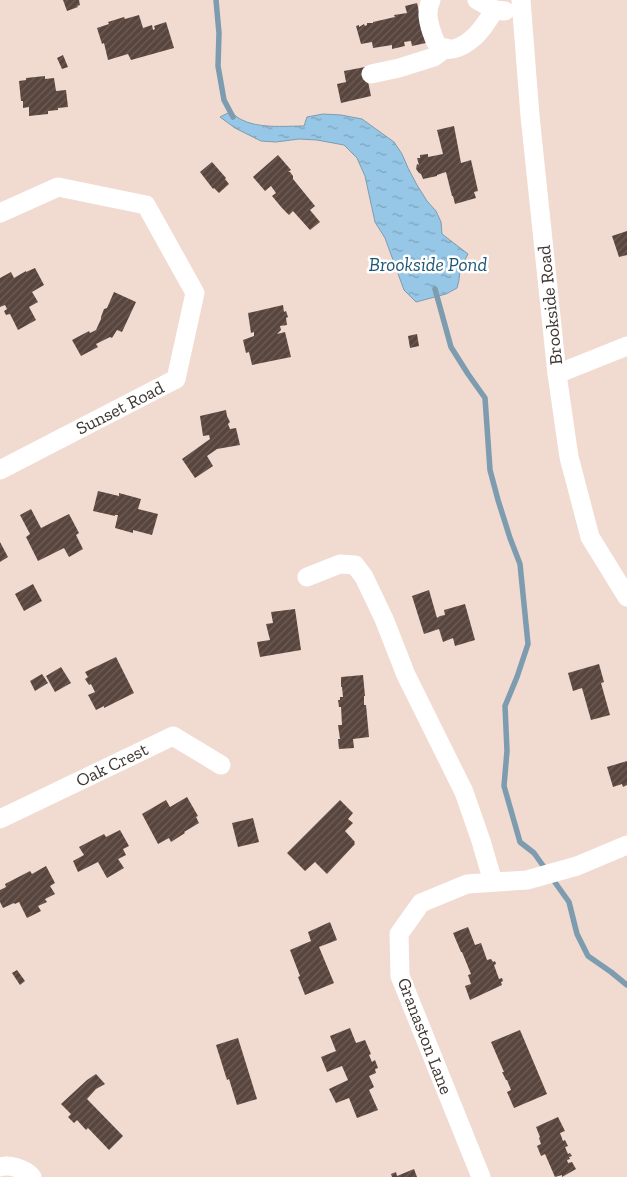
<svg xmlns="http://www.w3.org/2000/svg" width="627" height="1177" font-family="'Zilla Slab',serif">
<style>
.water{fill:url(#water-ripples);stroke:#7d9cb0}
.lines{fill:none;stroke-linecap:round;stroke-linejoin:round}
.stream{stroke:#7d9cb0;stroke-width:5.5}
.building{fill:url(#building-hatch)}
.minor{stroke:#fff;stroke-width:19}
.labels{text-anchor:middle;stroke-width:5;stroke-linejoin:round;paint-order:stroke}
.street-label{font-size:18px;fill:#3f3632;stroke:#fff}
.water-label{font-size:19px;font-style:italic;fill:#1e5676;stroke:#fff}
</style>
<defs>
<pattern id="water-ripples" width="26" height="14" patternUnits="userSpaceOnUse" patternTransform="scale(1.25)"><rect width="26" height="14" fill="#97c7e6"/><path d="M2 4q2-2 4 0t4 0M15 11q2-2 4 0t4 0" fill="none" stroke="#7da2bb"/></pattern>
<pattern id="building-hatch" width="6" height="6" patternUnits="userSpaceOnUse" patternTransform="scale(1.25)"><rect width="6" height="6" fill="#58453d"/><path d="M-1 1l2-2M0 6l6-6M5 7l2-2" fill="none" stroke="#6e5e58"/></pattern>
</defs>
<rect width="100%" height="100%" fill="#f1dad0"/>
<!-- water -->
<path class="water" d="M230,112C233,114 237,117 240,119C258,129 284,126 304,126L307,117L323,114L341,115L362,119L394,142L402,154L408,168L417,185L427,201L436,211L441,222L442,234L468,254L460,269L459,280L457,288L446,294L416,302L404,290L385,238L375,222L365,176L357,158L344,145L317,140L299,139L276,142L261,141L235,128L220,117Z"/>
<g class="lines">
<!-- stream -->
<path class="stream" d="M216,0L219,33L218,66L224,100L233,117
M435,289L451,347L468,374L485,398L490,470L498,500L510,538L520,564L528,644L517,677L505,706L507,751L504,786L520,842L534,853L569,902L577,934L588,956L611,972L627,985"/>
</g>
<!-- building -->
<path class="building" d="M63,0H79L80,5L77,6L78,7L67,11Z
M417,3L426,43L412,46L411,41L404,42L405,46L392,49V45L373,48L372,42L361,44L356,26L359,25V27L364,24L365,26L367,25V23H373V22L395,17L394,15L407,13L405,6Z
M139,15L143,28L152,25L153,30L155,29L154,26L166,22L174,48L131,60L128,54L108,60L104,43L102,44L97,28L109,24L108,22L124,17L125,19Z
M63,55L68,67L62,69L57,58Z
M365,67L371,96L341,103L337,84L346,82L344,71Z
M45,76V79L54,78L56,91L66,90L68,107L58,108V110L48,111V114L29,116V107L23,108V101H21L19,81L26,80V78Z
M454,126L461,163L471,160L478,191L474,192L476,198L455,204L453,196H452L446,172L437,175V176L423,179L421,174L419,173L416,169L417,164L419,165L417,158H420V155L428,154V157L443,154L437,130Z
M278,155L291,170L288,172H290L293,176V179L315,206L310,210L320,222L310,230L293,211L289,215L282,208L272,196L276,193L271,186L265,191L253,177Z
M212,162L226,178L225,179L229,184L219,193L214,188L213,189L200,172Z
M627,231V255L619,257L612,236Z
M35,268L44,285L32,292L38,302L29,307L36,320L18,330L10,314L6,315L4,311L7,309L5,305L0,307V278L11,272L14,278L26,271V272Z
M114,292L136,302L122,332L117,330L112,338L110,337L96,344L98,347L81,356L72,340L89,331L90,333L96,330L101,319V317L104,309L107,308Z
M283,305L284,312L286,311L288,317L286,318L287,325L280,326L281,330L277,334L285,332L291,357L252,365L249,352L246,353L243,340L254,336V332L251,333L248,313Z
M417,334L419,346L410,348L408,336Z
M226,410L227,416L230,422L228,424L230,429L236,428L240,445L217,449L207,456L213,466L195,478L182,459L210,439L209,435L203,436L200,416Z
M98,491L119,496V493L141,499L138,509L158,514L152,535L133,530V533L115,528L118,515H115V516L93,511Z
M31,509L41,528L69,514L79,533L76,535L83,549L69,557L64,548L38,561L26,537L30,534L20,515Z
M0,542L8,557L0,562Z
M33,584L42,601L24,611L15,594Z
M429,590L437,618L440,616L445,615L444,610L465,604L475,640L455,646L453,638L443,642L439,629L424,634L412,596Z
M295,609L301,650L260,657L257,642L270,640L266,624L273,623L271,612Z
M116,657L134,693L104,708V706L96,710L88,695L95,692L91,684L89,685L85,679L88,677L85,672Z
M599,664L604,682L601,683L610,715L591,720L582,688L573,691L568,673Z
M61,667L71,683L55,692L46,676Z
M42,674L48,683L35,691L30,681Z
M363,675L365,696H364V705H366L369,737L353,739L354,748L339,749L338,739H340L338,725H342L341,707H339L338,700H340V697H343L342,687H341V677Z
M627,761V785L623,787L622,784L613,787L607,767Z
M187,797L198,816L196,817L199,823L184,832L185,833L171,842L169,838L158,844L142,814L166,800L170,807Z
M340,800L353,813L348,819L353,823L345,831L355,842L354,843L355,844L327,874L315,862L305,871L287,853Z
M253,818L259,842L238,847L232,823Z
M120,830L129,846L123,849L126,855L118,859L124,868L107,878L98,862L78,872L73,861L84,855L79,847L104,834L106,837Z
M46,866L55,883L50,886L55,894L45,899L47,902L38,906L41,911L27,918L19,902L15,904L14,903L3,908L0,902V890L6,887L5,884L30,871L32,874Z
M330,922L337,940L319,947L334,983L305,995L298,977L300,976L290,950L311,941L308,932Z
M468,927L475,945L481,943L487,960L491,959L493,962L495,961L496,964L494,965L499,979L502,978L503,981L501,982L502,985L470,1000L465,986L471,984L468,975L471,974L462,952H461L453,933Z
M17,970L25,981L20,985L12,973Z
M350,1028L356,1043L365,1040L371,1054L369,1055L372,1062L375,1060L378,1068L375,1069L376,1073L369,1076L374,1087L369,1090L378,1110L357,1118L349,1098L336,1103L329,1089L348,1080L342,1066L327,1072L321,1057L336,1051L330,1036Z
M520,1030L547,1094L514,1108L507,1092L511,1090L507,1080H506L502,1072H504L491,1042Z
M238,1038L257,1099L237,1105L229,1079L227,1080L216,1045Z
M96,1074L105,1084L96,1089L87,1099L123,1136L109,1150L88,1128L86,1130L77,1120L74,1123L68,1117L71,1114L61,1104L87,1080Z
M558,1117L565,1131L560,1133L563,1141L565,1140L568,1146L565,1147L568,1154L570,1153L572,1156L569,1157L570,1159L567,1160L568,1163L572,1162L576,1169L562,1177V1175L555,1177L545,1154L541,1156L537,1146L541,1144L539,1138L540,1137L536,1127Z
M414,1169L417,1177H392L391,1174L396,1172L397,1176Z"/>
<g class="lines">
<!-- minor -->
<path class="minor" d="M431,0C426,11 428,20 431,30C433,35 434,41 438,45C448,55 464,46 473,38C482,31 488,19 495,10
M477,0L495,10L505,11
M521,0L530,116L557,374L569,457L590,537L627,597
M371,74L399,68L434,57L446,48
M0,213L58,187L146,205L195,293L176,379L0,470
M557,374L627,346
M307,577L340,564L355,565L364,577L384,619L406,675L464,792L481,841L493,882
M0,819L173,736L221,765
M0,1167C10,1164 25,1169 32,1177
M481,1177L400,976L399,934L421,903L467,884L527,880L577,866L627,845"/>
</g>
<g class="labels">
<!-- street labels -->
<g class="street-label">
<text transform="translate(550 305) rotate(-96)" y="6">Brookside Road</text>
<text transform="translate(120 408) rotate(-27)" y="6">Sunset Road</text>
<text transform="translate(112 765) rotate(-26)" y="6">Oak Crest</text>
<text transform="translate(425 1036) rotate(69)" y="6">Granaston Lane</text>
</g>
<!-- water labels -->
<g class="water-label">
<text x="428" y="271">Brookside Pond</text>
</g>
</g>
</svg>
